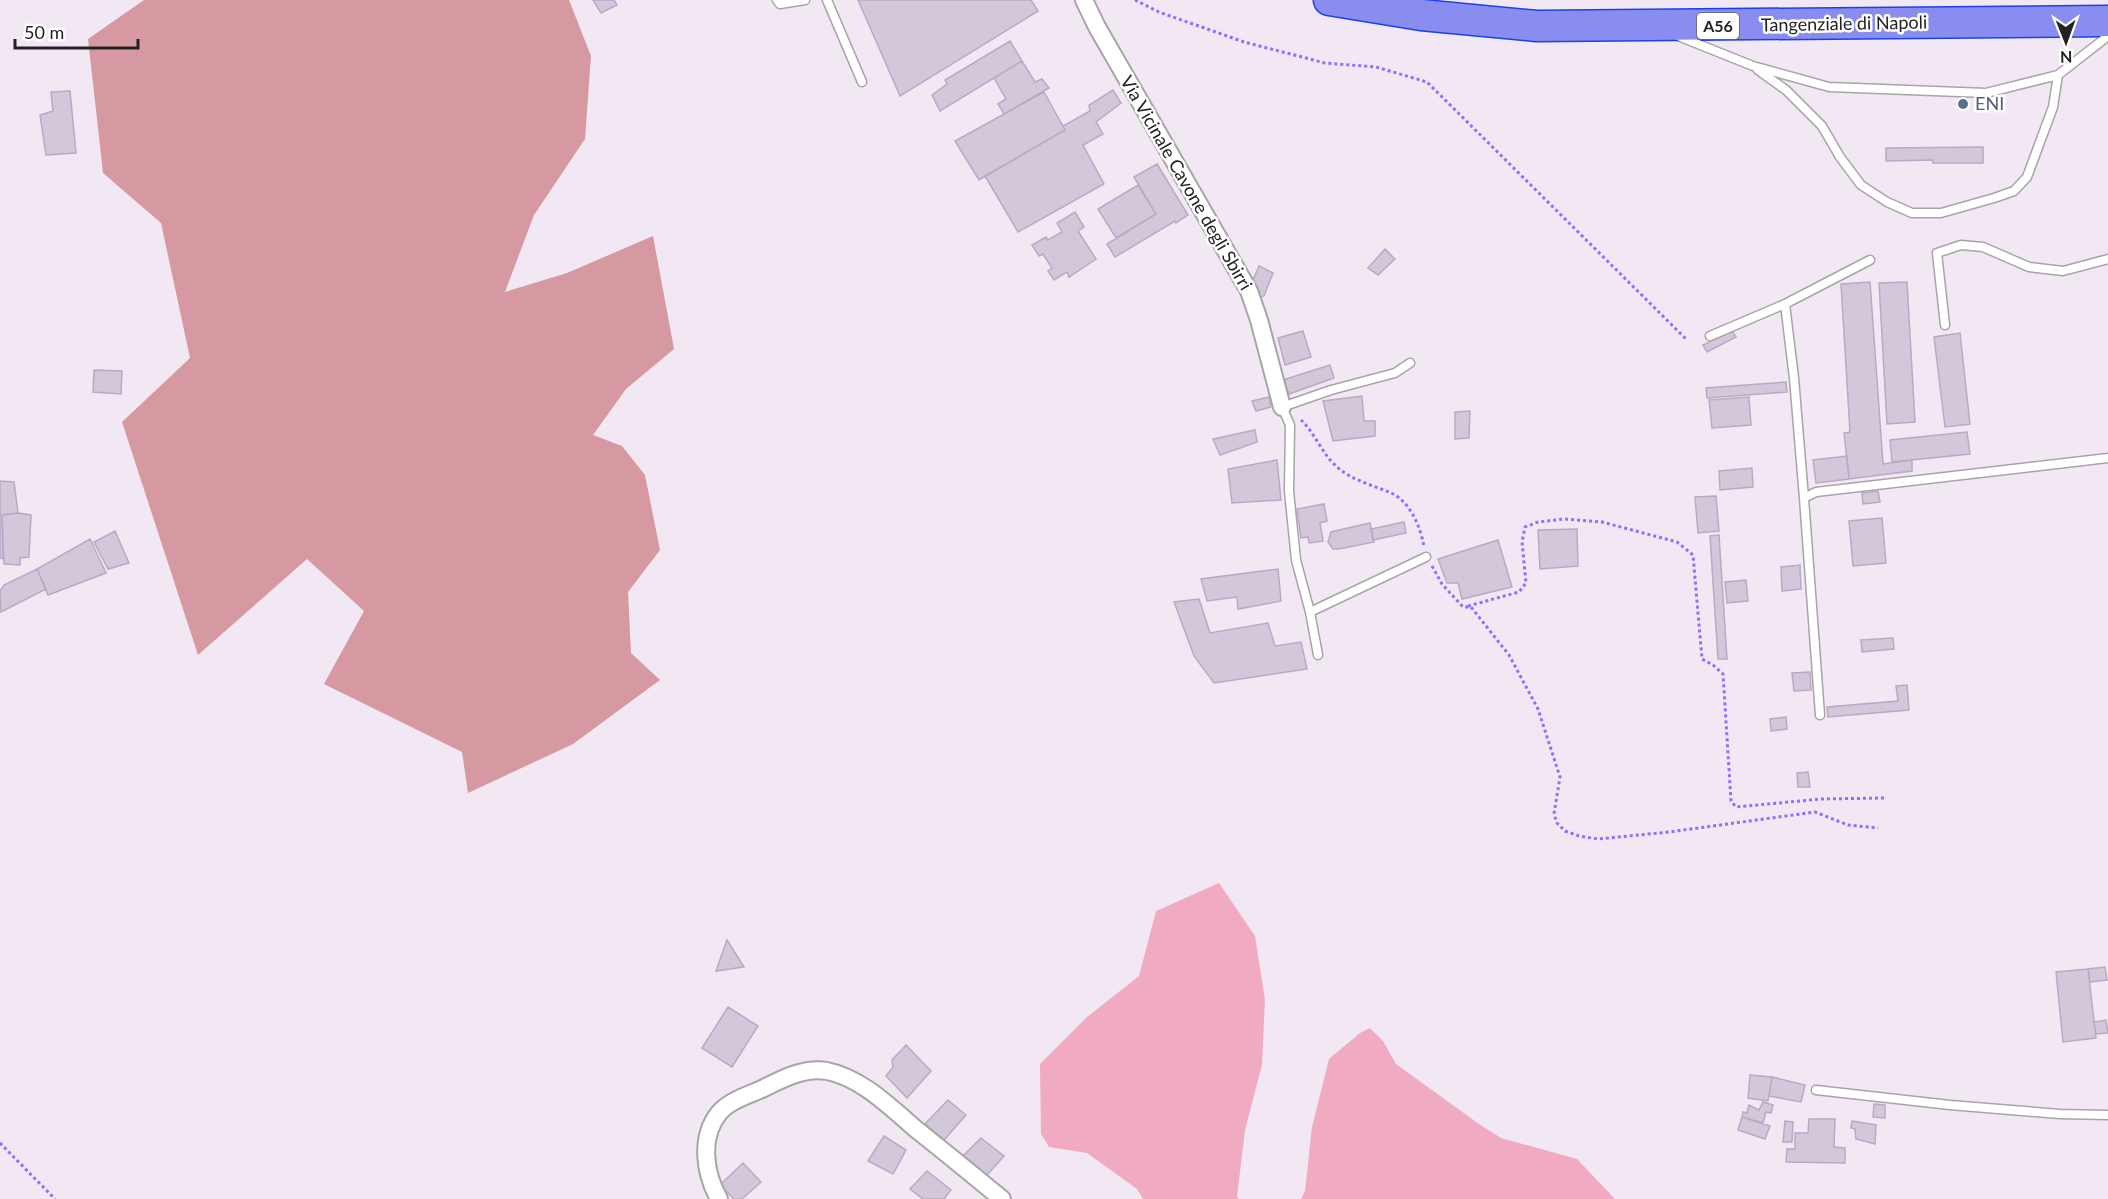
<svg xmlns="http://www.w3.org/2000/svg" width="2108" height="1199" font-family="Lato,sans-serif">
<style>
.grass{fill:#f0abc2}
.forest{fill:#d699a2}
.building{fill:#d3c7da;stroke:#baa9c6;stroke-width:1.5}
.lines{fill:none;stroke-linecap:round;stroke-linejoin:round}
.lane-casing{stroke:#a6a6a6;stroke-width:11}
.street-casing{stroke:#a6a6a6;stroke-width:20}
.highway-casing{stroke:#1a42ec;stroke-width:33}
.path{stroke:#926dff;stroke-width:3;stroke-dasharray:3 3;stroke-linecap:butt}
.lane{stroke:#fff;stroke-width:8}
.street{stroke:#fff;stroke-width:16}
.highway{stroke:#8a8df0;stroke-width:30}
.service-dot{fill:#5c6f8a;stroke:#fff;stroke-width:2}
.labels{text-anchor:middle;stroke-width:5;stroke-linejoin:round;paint-order:stroke}
.shield{fill:#fff;stroke:#646464;stroke-width:1.5}
.shield-label{font-size:16px;font-weight:bold;fill:#222}
.street-label{font-size:18px;fill:#222;stroke:#fff}
.service-label{font-size:18px;fill:#4e5e75;stroke:#fff;text-anchor:start}
</style>
<rect width="100%" height="100%" fill="#f1e8f3"/>
<!-- grass -->
<path class="grass" d="M1219,883L1255,936L1265,1000L1262,1065L1245,1130L1237,1197L1239,1199H1143L1137,1189L1087,1153L1049,1147L1041,1134L1040,1064L1087,1017L1139,976L1156,911Z
M1370,1028L1383,1041L1396,1064L1479,1124L1501,1138L1577,1159L1615,1199H1301L1305,1191L1312,1127L1329,1059L1360,1033Z"/>
<!-- forest -->
<path class="forest" d="M144,0H569L591,56L585,139L534,215L505,292L567,273L653,236L674,349L626,389L593,435L622,446L645,475L660,550L628,592L631,653L660,680L573,744L468,793L462,752L324,684L364,611L307,559L198,655L122,422L190,358L161,223L103,173L88,39Z"/>
<!-- building -->
<path class="building" d="M593,0H614L617,5L601,13Z
M858,0H1031L1038,11L900,96Z
M1010,41L1022,61L940,111L932,95L947,84L945,80Z
M1022,61L1035,82L1042,79L1049,88L1004,114L998,104L1006,99L994,78Z
M1113,90L1121,103L1096,122L1103,134L1083,145L1104,184L1018,232L985,176L1065,130L1063,126L1090,111L1089,105Z
M70,91L76,153L46,155L40,115L53,111L51,92Z
M1044,92L1065,130L979,180L955,141Z
M1983,147V163H1933V160L1886,161V148Z
M1157,164L1188,215L1176,223L1175,221L1115,257L1107,244L1156,214L1134,177Z
M1138,185L1156,214L1116,238L1098,209Z
M1075,212L1084,227L1078,231L1096,259L1069,277L1067,272L1054,280L1048,271L1052,268L1043,254L1039,256L1032,245L1046,237L1048,240L1062,232L1057,223Z
M1385,249L1395,259L1378,275L1368,268Z
M1259,266L1273,273L1264,296L1257,298L1245,275L1254,278Z
M1870,282L1883,464L1912,460V471L1849,479L1844,433L1850,432L1841,284Z
M1907,282L1915,422L1887,424L1879,283Z
M1303,331L1311,357L1285,365L1278,338Z
M1732,331L1736,337L1707,352L1703,345Z
M1960,333L1970,424L1945,427L1934,337Z
M1330,365L1334,378L1289,394L1283,380Z
M94,370L122,371L121,394L93,392Z
M1786,382L1787,392L1707,398L1706,388Z
M1362,396L1364,421H1375V436L1333,441L1323,401Z
M1269,397L1271,407L1256,411L1252,401Z
M1749,397L1751,425L1712,428L1709,400Z
M1470,411L1469,438L1455,439V412Z
M1255,430L1257,442L1220,455L1213,439Z
M1967,432L1970,454L1892,462L1890,440Z
M1847,456L1849,479L1816,483L1813,460Z
M1277,460L1281,500L1232,503L1228,469Z
M1752,468L1753,487L1720,490L1719,471Z
M0,481L14,482L18,513L2,515L3,559L0,558Z
M1878,491L1880,502L1863,504L1862,493Z
M1716,496L1719,531L1698,533L1695,497Z
M1324,504L1327,521L1320,523L1323,541L1309,543L1308,537L1301,538L1297,509Z
M18,513L31,515L29,557L20,558V565L4,564L2,515Z
M1882,518L1886,563L1853,566L1849,521Z
M1404,522L1406,533L1373,540L1371,529Z
M1370,523L1374,542L1339,549H1333L1328,542L1331,532Z
M1577,529L1578,566L1540,569L1538,530Z
M115,531L129,563L108,569L94,542Z
M1719,535L1727,659H1718L1710,536Z
M90,539L106,573L48,595L37,569Z
M1498,540L1512,587L1462,599L1458,583H1447L1438,559Z
M1800,565L1801,589L1782,591L1781,567Z
M37,569L46,589L1,612L0,591L4,585Z
M1278,569L1281,601L1238,609L1237,597L1207,601L1201,579Z
M1746,580L1748,601L1727,603L1725,582Z
M1199,599L1210,633L1268,623L1275,646L1301,642L1307,669L1214,683L1194,656L1174,602Z
M1893,638L1894,649L1862,652L1861,640Z
M1810,672L1811,690L1794,691L1792,673Z
M1907,685L1909,710L1828,717L1827,707L1898,701L1896,686Z
M1786,717L1787,729L1771,731L1770,719Z
M1808,772L1810,787H1798L1797,773Z
M727,940L744,967L716,971Z
M2105,967L2107,980L2090,982L2088,969Z
M2088,969L2096,1038L2063,1042L2056,972Z
M728,1007L758,1026L732,1067L702,1048Z
M2106,1020L2108,1033L2096,1034L2094,1022Z
M906,1045L931,1071L907,1098L886,1076L893,1067L892,1060Z
M1750,1075L1772,1077L1768,1101L1748,1098Z
M1772,1077L1805,1085L1801,1102L1769,1096Z
M948,1100L966,1115L944,1140L925,1124Z
M1763,1102L1773,1105L1771,1113L1766,1112L1763,1123L1742,1117L1743,1112L1747,1113L1749,1105L1759,1110Z
M1874,1104L1885,1105V1118L1873,1117Z
M1742,1117L1770,1126L1765,1139L1738,1130Z
M1809,1119H1835L1834,1147L1845,1148V1163L1786,1162L1787,1149H1795V1133H1808Z
M1785,1121L1793,1122L1792,1142H1783Z
M1852,1121L1876,1125L1875,1144L1856,1139L1855,1129L1851,1128Z
M884,1136L906,1150L893,1174L868,1161Z
M981,1138L1004,1156L986,1176L963,1156Z
M743,1163L761,1182L742,1199H734L720,1185Z
M927,1171L951,1190L944,1199H923L910,1189Z"/>
<g class="lines">
<defs>
<path id="lane" d="M777,0L780,4L805,0
M827,0L862,82
M1678,36L1753,66L1829,87L1986,93L2058,75L2108,36
M1758,70L1786,90L1822,126L1840,157L1861,185L1887,202L1912,213H1941L1994,198L2014,191L2027,177L2053,107L2058,75
M1785,304L1794,378L1804,498
M1945,325L1937,253L1961,245L1983,247L2029,267L2063,271L2108,259
M1710,336L1785,304L1870,260
M1310,612L1426,557
M1318,655L1310,612L1296,560L1289,491L1290,425L1282,407L1331,390L1395,373L1410,363
M1820,715L1804,498L1816,492L2108,458
M1816,1090L1950,1105L2060,1114L2108,1115"/>
<path id="street" d="M1084,0L1097,27L1249,291L1259,320L1282,407
M719,1199C705,1174 699,1138 719,1113C729,1101 748,1095 762,1089C782,1079 804,1067 827,1071C862,1078 891,1108 917,1130C946,1153 974,1176 1002,1199"/>
<path id="highway" d="M1329,0L1421,15L1537,26L2108,21"/>
</defs>
<!-- lane casing -->
<use href="#lane" class="lane-casing"/>
<!-- street casing -->
<use href="#street" class="street-casing"/>
<!-- highway casing -->
<use href="#highway" class="highway-casing"/>
<!-- path -->
<path class="path" d="M1135,0L1159,12L1244,42L1325,63L1376,67L1427,82L1686,339
M1301,420C1315,433 1322,454 1337,467C1353,481 1373,485 1391,493C1410,501 1421,528 1424,547
M1432,566L1442,584L1463,607H1471L1509,655L1538,709L1560,777L1554,814L1557,823L1565,831L1579,836L1598,839L1669,832L1815,812L1848,825L1878,828
M1468,606L1519,592L1526,583L1522,542L1525,527L1538,522L1564,519L1602,522L1677,542L1693,555L1702,659L1713,665L1723,674L1731,801L1736,807L1821,799L1884,798
M0,1143L55,1199"/>
<!-- lane -->
<use href="#lane" class="lane"/>
<!-- street -->
<use href="#street" class="street"/>
<!-- highway -->
<use href="#highway" class="highway"/>
</g>
<!-- markers -->
<circle class="service-dot" cx="1963" cy="104" r="6"/>
<g class="labels">
<!-- shield labels -->
<rect class="shield" x="1697" y="13" width="42" height="26" rx="4.5"/>
<g class="shield-label">
<text x="1718" y="32">A56</text>
</g>
<!-- street labels -->
<g class="street-label">
<text transform="translate(1844 24) rotate(-1)" y="6">Tangenziale di Napoli</text>
<text transform="translate(1186 183) rotate(60)" y="6">Via Vicinale Cavone degli Sbirri</text>
</g>
<!-- service labels -->
<g class="service-label">
<text x="1975" y="110">ENI</text>
</g>
</g>
<!-- north arrow -->
<g transform="translate(2066 42) rotate(179)" stroke="#ffffff" stroke-width="4.5" paint-order="stroke">
<path d="M0-4.5L10 22L0 15L-10 22Z" fill="#222222"/>
<text y="-9" font-size="16" font-weight="bold" text-anchor="middle" fill="#222222">N</text>
</g>
<!-- scale -->
<path d="M15 39v9h123v-9" fill="none" stroke="#222222" stroke-width="3"/>
<text x="24" y="39" font-size="18" fill="#222222" stroke="#ffffff" stroke-width="4.5" paint-order="stroke">50 m</text>
</svg>
